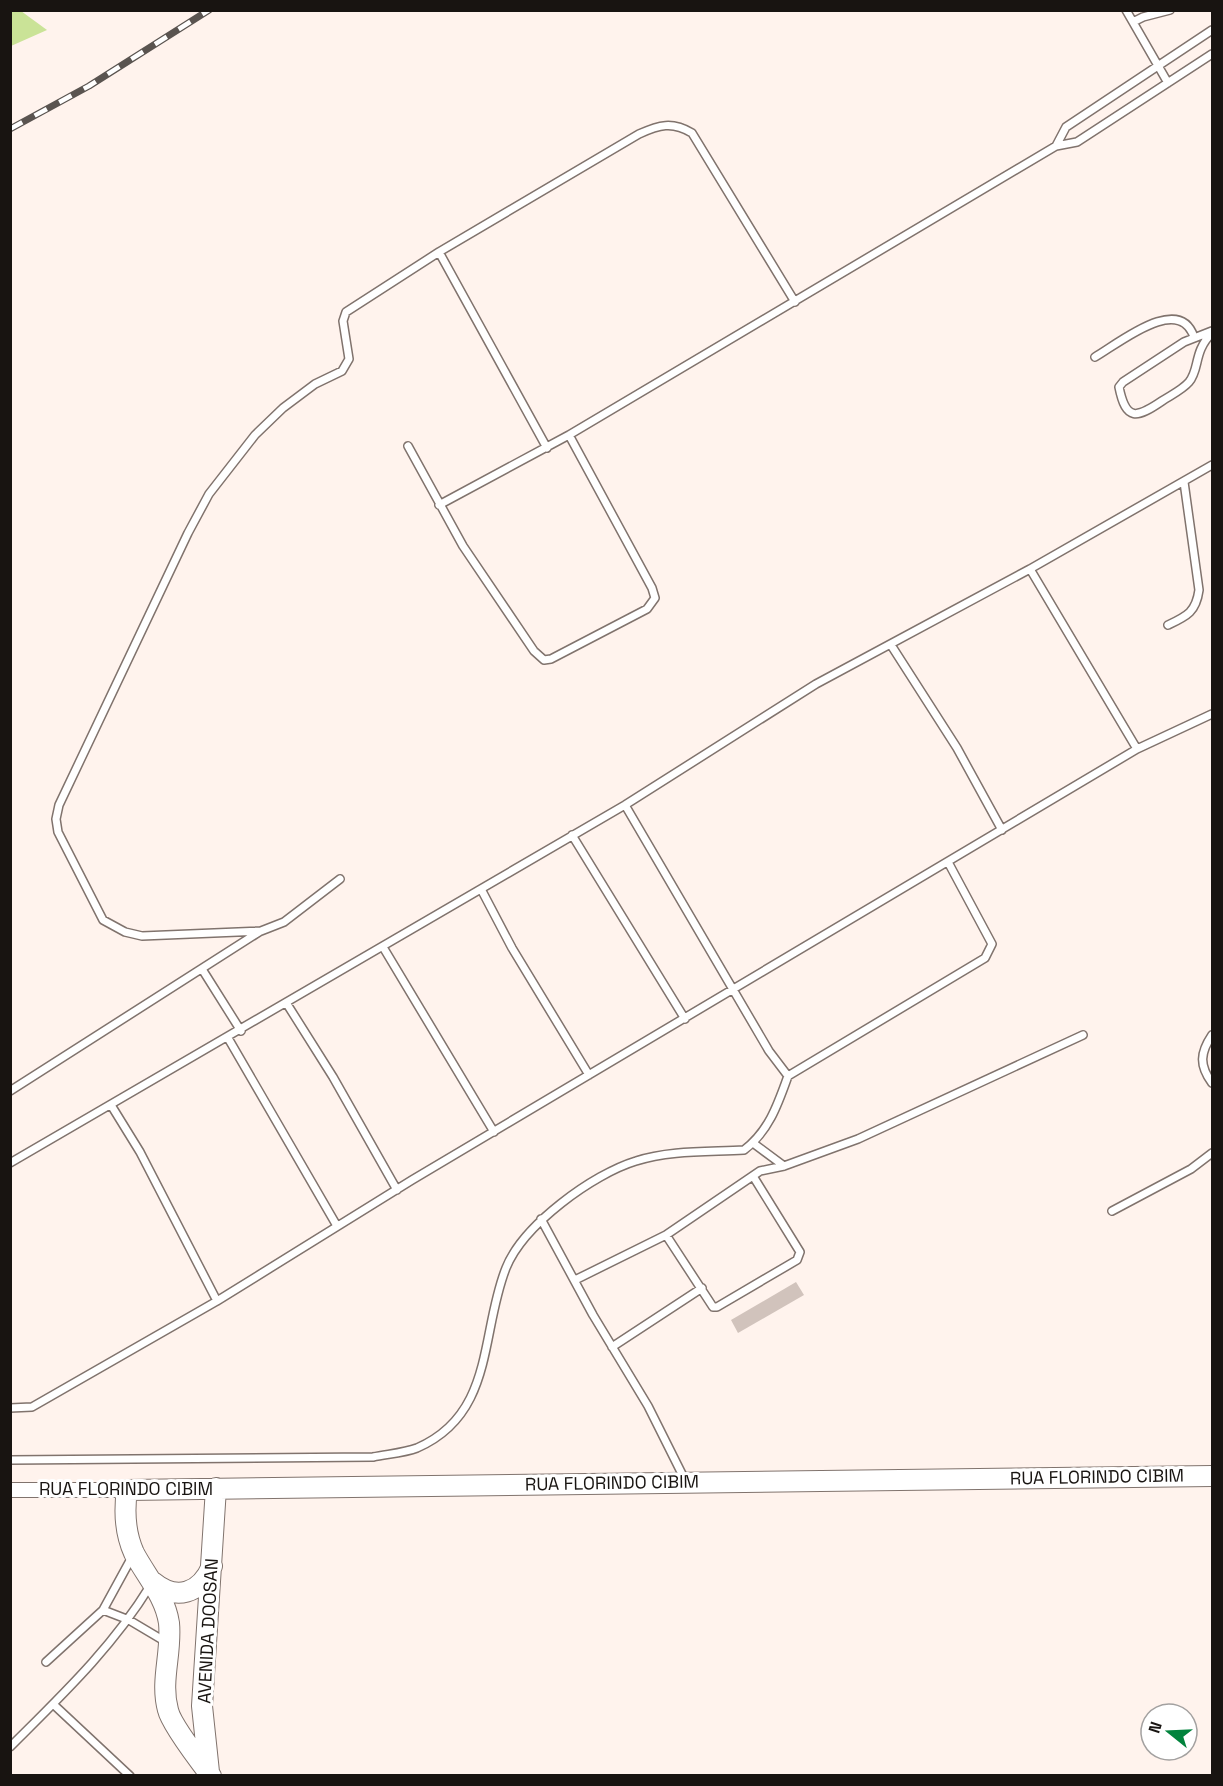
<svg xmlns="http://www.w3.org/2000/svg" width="1223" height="1786" font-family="'Space Grotesk',sans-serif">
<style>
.green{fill:#cae397}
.building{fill:#d1c3bc}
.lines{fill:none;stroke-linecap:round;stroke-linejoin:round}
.lane-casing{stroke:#80736d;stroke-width:10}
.street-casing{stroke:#80736d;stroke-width:16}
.secondary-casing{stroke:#80736d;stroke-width:22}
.lane{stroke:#fff;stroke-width:7}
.street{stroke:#fff;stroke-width:14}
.secondary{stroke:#fff;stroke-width:20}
.rail-casing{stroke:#5a5450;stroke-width:7}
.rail{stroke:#fff;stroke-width:4.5;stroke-dasharray:14;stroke-linecap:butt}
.labels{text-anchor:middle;stroke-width:6;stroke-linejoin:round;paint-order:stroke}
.street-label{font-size:18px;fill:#181411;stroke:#fff}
</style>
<rect width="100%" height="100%" fill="#fff3ed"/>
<!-- green -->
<path class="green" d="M11,10L21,11L47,30L11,46Z"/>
<!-- building -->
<path class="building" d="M796,1282L804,1295L738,1333L731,1320Z"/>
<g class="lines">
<defs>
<path id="lane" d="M1126,10L1168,83
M1133,22L1143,17L1170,10
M1056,146L1066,127L1212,30
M439,252L547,448
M1212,331L1184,342L1123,382L1119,387C1126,422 1137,418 1162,401C1171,395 1182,390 1189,382C1200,369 1193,352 1212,333
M1095,357C1118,344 1179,293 1194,337
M408,446L463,546L534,651L544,660L551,659L647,609L655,598L652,588L569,435
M439,505L569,435L1056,146L1077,142L1212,54
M1030,569L1137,749
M1168,625C1187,616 1196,612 1199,590L1184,482
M891,645L957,748L1002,830
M625,805L769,1051L788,1076L985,958L992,944L948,862
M572,835L685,1019
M340,879L284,922L261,931L142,936L125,932L103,920L58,832L56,819L59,805L188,533L209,494L255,435L283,408L315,384L342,371L349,359L343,321L346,312L439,252L639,134C659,125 672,121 692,133L795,302
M481,889L512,948L589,1075
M383,947L494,1132
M202,969L241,1031
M287,1004L333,1077L397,1190
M1212,1035C1200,1053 1199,1065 1212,1083
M228,1038L337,1226
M10,1091L259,932
M111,1105L140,1152L217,1301
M753,1143L784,1166
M10,1163L625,805L816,684L1030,569L1212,465
M1112,1211L1191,1169L1212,1153
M541,1219L593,1315L648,1406L685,1480
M666,1235L713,1307H717L797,1260L800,1252L753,1176
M575,1280L666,1235L760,1171L784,1166L858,1139L1083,1035
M612,1347L702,1288
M10,1408L32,1407L217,1301L412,1180L1137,749L1212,714
M10,1460L373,1457C387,1454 404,1453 417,1448C495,1414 480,1333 506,1268C523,1225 593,1174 636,1161C669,1150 709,1152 744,1150C769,1131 778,1104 788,1076
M103,1610L132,1557
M46,1662L103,1610L129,1620L166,1642
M53,1704L130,1776
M10,1747C61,1696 112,1648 150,1586"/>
<path id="street" d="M10,1490H127"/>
<path id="secondary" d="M153,1582C176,1601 200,1594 212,1566
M209,1772L202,1706L216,1488
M211,1776C201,1763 171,1724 168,1710C160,1681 172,1653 169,1623C165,1596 146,1576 134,1553C125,1533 124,1511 127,1490L1212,1476"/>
</defs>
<!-- lane casing -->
<use href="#lane" class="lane-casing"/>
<!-- street casing -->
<use href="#street" class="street-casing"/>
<!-- secondary casing -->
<use href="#secondary" class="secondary-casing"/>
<!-- lane -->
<use href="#lane" class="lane"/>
<!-- street -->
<use href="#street" class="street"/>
<!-- secondary -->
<use href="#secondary" class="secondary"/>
<defs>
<path id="rail" d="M10,129L89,86L209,10"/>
</defs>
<!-- rail casing -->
<use href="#rail" class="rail-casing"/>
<!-- rail -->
<use href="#rail" class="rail"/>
</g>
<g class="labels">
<!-- street labels -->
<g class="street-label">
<text transform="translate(1097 1477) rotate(-1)" y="6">RUA FLORINDO CIBIM</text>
<text transform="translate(612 1483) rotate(-1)" y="6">RUA FLORINDO CIBIM</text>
<text x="126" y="1495">RUA FLORINDO CIBIM</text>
<text transform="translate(208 1631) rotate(-87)" y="6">AVENIDA DOOSAN</text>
</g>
</g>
<!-- border -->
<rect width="1223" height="1786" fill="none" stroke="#181411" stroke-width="24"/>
<!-- north arrow -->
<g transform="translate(1169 1732) rotate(288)"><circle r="28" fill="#ffffff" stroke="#a3a1a0" stroke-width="1.5"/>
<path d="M0-4.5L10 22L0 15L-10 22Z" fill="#02833d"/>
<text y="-9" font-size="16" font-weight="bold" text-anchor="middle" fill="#181411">N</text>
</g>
</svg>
